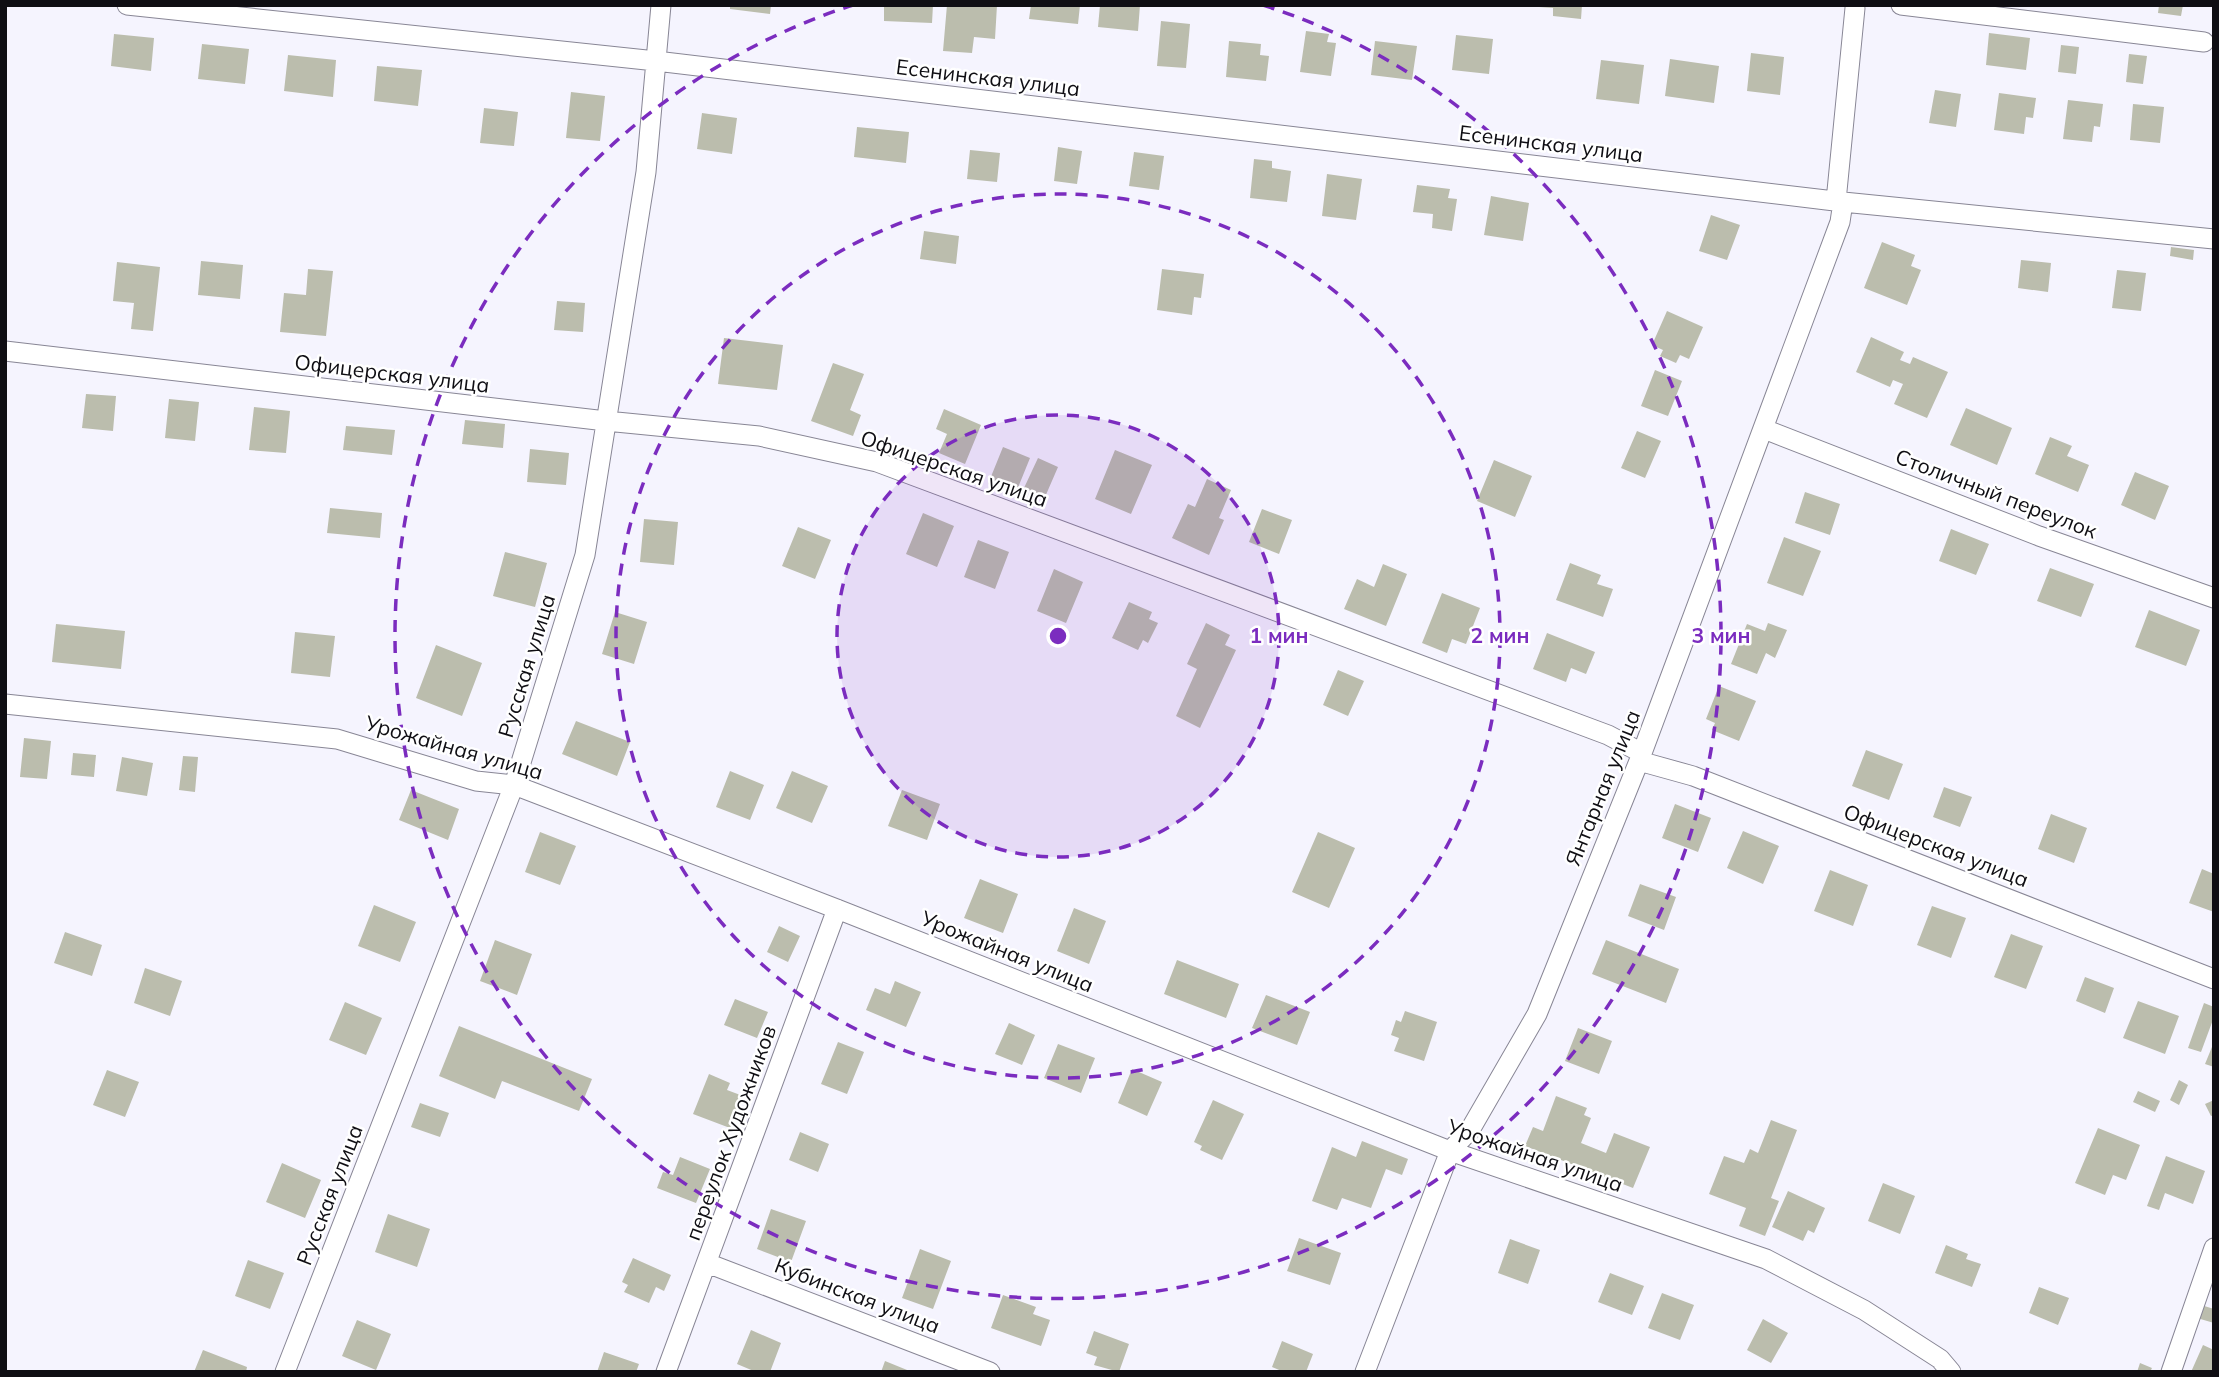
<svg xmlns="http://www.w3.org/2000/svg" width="2219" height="1377" font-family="Mulish,sans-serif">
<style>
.building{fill:#bbbdad}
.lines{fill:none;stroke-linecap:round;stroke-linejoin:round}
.street-casing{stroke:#888695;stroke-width:21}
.street{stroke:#fff;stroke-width:19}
.ring{fill:none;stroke:#7b2cbf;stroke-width:3.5;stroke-dasharray:12 9}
.labels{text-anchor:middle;stroke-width:5;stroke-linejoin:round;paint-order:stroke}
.street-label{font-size:21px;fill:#0f0e13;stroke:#fff}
.centre{fill:#7b2cbf;stroke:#fff;stroke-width:3.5}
.ring-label{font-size:21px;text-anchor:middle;font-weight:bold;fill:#7b2cbf;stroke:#fff;stroke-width:5;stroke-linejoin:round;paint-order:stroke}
</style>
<rect width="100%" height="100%" fill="#f5f4fe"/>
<!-- building -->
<path class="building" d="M730,5H771L770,14L730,9Z
M884,5H933L932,23L884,21Z
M947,5H997L995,39L974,37L972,53L943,51Z
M1031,5H1080L1078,24L1029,19Z
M1100,5H1140L1138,31L1098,27Z
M1539,5H1582L1581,19L1553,16V8L1539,7Z
M2159,5H2183L2181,16L2158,13Z
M1161,21L1190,24L1186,68L1157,66Z
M1306,31L1329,34L1327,42L1336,43L1331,76L1300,72Z
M1989,33L2030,38L2026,70L1986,65Z
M114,34L154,38L151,71L111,66Z
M1456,35L1493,39L1489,74L1452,70Z
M1229,41L1261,44L1260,55L1269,56L1266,81L1226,77Z
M1375,41L1417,46L1412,80L1371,75Z
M202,44L249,49L245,84L198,79Z
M2061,45L2079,47L2076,74L2058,72Z
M1751,53L1784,57L1780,95L1747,91Z
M2129,54L2147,56L2143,84L2126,82Z
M288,55L336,60L333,97L284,91Z
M1670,59L1719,66L1714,103L1665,96Z
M1601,60L1644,65L1639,104L1596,99Z
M377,66L422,70L418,106L374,101Z
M1935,90L1961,94L1956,127L1929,123Z
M571,92L605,96L600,141L566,138Z
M1999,93L2036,98L2033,118L2026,117L2024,134L1994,130Z
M2068,100L2103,104L2100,127L2094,126L2092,142L2063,139Z
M2133,104L2164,107L2160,143L2130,140Z
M484,108L518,112L514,146L480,143Z
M702,113L737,118L732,154L697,149Z
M857,127L909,132L906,163L854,157Z
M1058,147L1082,151L1077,184L1054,181Z
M970,150L1000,153L997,182L967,179Z
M1134,152L1164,156L1159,190L1129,186Z
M1254,159L1272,161V168L1291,171L1287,202L1250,198Z
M1327,174L1362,179L1356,220L1322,216Z
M1417,185L1450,189L1448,198L1457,199L1452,231L1432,228L1433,214L1413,212Z
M1491,196L1529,203L1523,241L1484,235Z
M1711,215L1740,225L1727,260L1699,251Z
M924,231L959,236L956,264L920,259Z
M1882,242L1915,255L1911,266L1921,270L1907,305L1864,288Z
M2171,247L2194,250L2193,260L2170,256Z
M2021,260L2051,263L2048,292L2018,288Z
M201,261L243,265L240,299L198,295Z
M117,262L160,267L153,331L131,329L134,303L113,301Z
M308,269L333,271L326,336L280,332L284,293L306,295Z
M1162,269L1204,274L1201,298L1194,297L1192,315L1157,310Z
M2117,270L2146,273L2141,311L2112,308Z
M557,301L585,303L583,332L554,330Z
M1667,311L1703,327L1689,359L1680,355L1676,363L1660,356L1663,350L1652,345Z
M1871,337L1904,352L1900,360L1910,364L1913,357L1948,372L1927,418L1894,404L1903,384L1893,380L1890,387L1856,372Z
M724,338L783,345L777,390L718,384Z
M833,363L864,374L850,410L861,415L853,436L811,421Z
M1655,370L1682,381L1668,416L1641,406Z
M86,394L116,396L113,431L82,428Z
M169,399L199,402L195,441L165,438Z
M254,407L290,411L286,453L249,450Z
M1966,408L2012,428L1997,465L1950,445Z
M944,409L981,425L965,464L939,453L947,434L936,429Z
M465,420L505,424L503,448L462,444Z
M346,426L395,430L392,455L343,450Z
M1637,431L1661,441L1645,478L1621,468Z
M2050,437L2072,446L2067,456L2089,465L2078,492L2035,474Z
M1003,447L1030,458L1015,495L988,484Z
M530,449L569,453L566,485L527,482Z
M1115,450L1152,465L1131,514L1095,499Z
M1038,458L1058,467L1045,497L1024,488Z
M1494,460L1532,476L1515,517L1477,501Z
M2135,472L2169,486L2155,520L2121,505Z
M1207,479L1231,490L1219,518L1224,520L1209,555L1172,538L1188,504L1195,507Z
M1805,492L1840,504L1830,535L1795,523Z
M330,508L382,513L380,538L327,533Z
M1262,509L1292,520L1279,554L1249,542Z
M923,513L954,526L937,567L906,554Z
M644,519L678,522L674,565L640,562Z
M798,527L831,540L815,579L782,566Z
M1951,529L1989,544L1976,575L1939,561Z
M1784,537L1821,551L1803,596L1767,583Z
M978,540L1009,552L995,589L964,577Z
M505,552L547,563L535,607L493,596Z
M1570,563L1601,575L1597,584L1613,589L1603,617L1556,600Z
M1383,564L1407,574L1386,626L1344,609L1357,579L1374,587Z
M2050,568L2094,584L2081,617L2037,601Z
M1054,569L1083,582L1066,623L1037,611Z
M1442,593L1480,608L1466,644L1452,639L1447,653L1422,643Z
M1129,602L1152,612L1149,619L1158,623L1148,643L1143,640L1138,650L1112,638Z
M2149,610L2200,630L2186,666L2135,647Z
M615,612L647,622L634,664L602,654Z
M1206,623L1230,635L1225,645L1236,650L1200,728L1176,716L1197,669L1187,664Z
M1768,623L1787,630L1775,658L1766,653L1757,674L1731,664L1747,624L1765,631Z
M56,624L125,631L121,669L52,662Z
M295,632L335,636L330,677L291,673Z
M1547,633L1595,652L1586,674L1571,668L1566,682L1533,669Z
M436,645L482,663L462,716L416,698Z
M1338,670L1364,681L1348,716L1323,705Z
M1719,686L1756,701L1739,741L1712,730L1715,723L1706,719Z
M576,721L630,742L617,776L562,754Z
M24,738L51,741L47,779L20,777Z
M1866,750L1903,764L1889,800L1852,786Z
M73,753L96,755L94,777L71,775Z
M183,756L198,757L195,792L179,790Z
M122,757L153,763L147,796L116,791Z
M730,771L764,785L750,820L716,807Z
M792,771L828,786L812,823L776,808Z
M1944,787L1972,797L1960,827L1933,817Z
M411,790L459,809L448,840L399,820Z
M902,790L940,804L927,840L888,826Z
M1675,804L1711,818L1698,852L1662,838Z
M2051,814L2087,828L2074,863L2038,849Z
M1743,831L1779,846L1763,884L1727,868Z
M540,832L576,846L560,885L525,872Z
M1318,832L1355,848L1329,908L1292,892Z
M2202,869L2214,874V912L2189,903Z
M1830,870L1868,885L1853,926L1814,911Z
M980,879L1018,894L1003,933L964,918Z
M1640,884L1676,897L1664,930L1628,916Z
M374,905L416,922L400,962L358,946Z
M1932,906L1966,918L1951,958L1917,945Z
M1074,908L1106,921L1089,964L1057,951Z
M779,926L800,936L788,962L767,952Z
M65,932L102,945L92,976L54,963Z
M2011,934L2043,946L2026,989L1994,977Z
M495,940L532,954L517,995L480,981Z
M1606,940L1679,969L1666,1003L1592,974Z
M1177,960L1239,984L1226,1018L1164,994Z
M145,968L182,981L170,1016L134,1003Z
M2085,977L2114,988L2105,1013L2076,1001Z
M895,981L921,992L906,1027L866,1010L875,988L890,994Z
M1266,995L1310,1012L1297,1045L1252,1028Z
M735,999L768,1012L757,1038L724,1025Z
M2138,1001L2179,1016L2165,1054L2123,1038Z
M345,1002L382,1018L366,1055L329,1040Z
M2204,1003L2214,1007V1017L2201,1052L2188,1048Z
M1405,1011L1437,1022L1424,1061L1394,1051L1399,1038L1391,1035L1396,1020L1401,1022Z
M1009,1023L1035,1035L1022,1065L995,1054Z
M459,1026L592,1079L579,1111L502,1081L495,1099L439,1076Z
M1578,1028L1612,1041L1599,1074L1565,1061Z
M838,1042L864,1052L847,1094L821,1084Z
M2214,1042V1067L2205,1064Z
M1058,1044L1095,1058L1081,1093L1044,1078Z
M1132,1069L1162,1082L1147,1116L1118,1103Z
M107,1070L139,1082L125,1117L93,1105Z
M709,1074L730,1083L727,1090L743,1096L730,1128L693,1114Z
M2179,1080L2188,1085L2179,1105L2170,1100Z
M2138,1091L2160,1101L2155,1112L2133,1102Z
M1556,1096L1587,1108L1584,1115L1591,1118L1581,1143L1606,1153L1614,1133L1650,1147L1633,1188L1525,1146L1533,1127L1543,1131Z
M1213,1100L1244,1114L1222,1160L1200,1150L1202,1146L1194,1142Z
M2214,1100V1115L2211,1116L2205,1104Z
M420,1103L449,1113L440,1137L411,1127Z
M1771,1120L1797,1130L1771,1198L1779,1201L1765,1236L1739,1226L1746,1208L1709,1194L1724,1156L1744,1163L1750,1149L1758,1153Z
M2098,1128L2140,1145L2126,1180L2113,1175L2105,1195L2075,1183Z
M800,1132L829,1144L818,1172L789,1160Z
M1362,1141L1408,1159L1402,1175L1386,1169L1371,1208L1342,1198L1337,1210L1312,1201L1332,1147L1356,1157Z
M2166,1156L2205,1171L2193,1204L2165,1193L2159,1210L2147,1206Z
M680,1157L710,1169L696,1203L657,1188L663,1172L673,1175Z
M282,1163L321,1180L305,1218L266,1202Z
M1883,1183L1915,1196L1900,1234L1868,1221Z
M1788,1191L1825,1208L1814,1233L1808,1230L1803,1241L1772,1227Z
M771,1209L806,1221L791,1262L757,1249Z
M388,1214L430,1229L417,1267L375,1252Z
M1299,1238L1341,1253L1330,1285L1287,1271Z
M1510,1239L1540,1250L1528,1284L1498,1273Z
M1946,1245L1968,1254L1966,1259L1981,1264L1972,1287L1935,1273Z
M920,1249L951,1261L933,1309L902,1298Z
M633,1258L671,1275L664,1291L656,1287L649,1303L624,1292L628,1285L622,1282Z
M248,1260L284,1273L270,1309L235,1296Z
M1610,1273L1644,1286L1632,1315L1598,1302Z
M2039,1287L2069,1298L2058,1325L2029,1313Z
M1662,1293L1694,1305L1680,1340L1648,1328Z
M1003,1295L1036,1307L1033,1314L1050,1320L1041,1346L991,1328Z
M2201,1305L2214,1309V1323L2197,1318Z
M1763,1319L1788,1333L1771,1363L1747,1350Z
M357,1320L391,1334L376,1370L342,1356Z
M751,1330L781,1343L770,1372H756L737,1364Z
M1094,1331L1129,1344L1119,1372L1094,1365L1097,1357L1086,1353Z
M1282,1341L1313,1354L1306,1372H1284L1272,1367Z
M2203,1345L2214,1350V1372H2191Z
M203,1350L247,1367L246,1372H194Z
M604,1352L639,1364L636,1372H597Z
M885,1361L912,1372H881Z
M2140,1363L2152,1368L2150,1372H2137Z"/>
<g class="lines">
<defs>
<path id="street" d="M127,5L656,61L1843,202L2214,239
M1901,5L2204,42
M1836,201L1855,8
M5,351L606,421L759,436L877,462L1608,735L1642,753
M1764,429L2039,536L2214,598
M5,704L337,739L476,781L514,785L837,909L1450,1151L1766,1259L1864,1310L1940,1359L1951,1372
M1639,761L1693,776L2214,979
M707,1263L990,1372
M285,1372L514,785L585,555L646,172L661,5
M666,1372L837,909
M1365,1372L1450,1151L1470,1130L1537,1014L1639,761L1840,222L1843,202
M2171,1372L2214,1248"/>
</defs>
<!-- street casing -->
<use href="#street" class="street-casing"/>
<!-- street -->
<use href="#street" class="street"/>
</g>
<!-- distance rings -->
<circle cx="1058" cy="636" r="221" fill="#7b2cbf" fill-opacity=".12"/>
<g class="ring">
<circle cx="1058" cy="636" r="221"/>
<circle cx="1058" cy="636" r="442"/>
<path d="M1263 5A663 663 0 1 1 853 5"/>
</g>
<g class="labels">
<!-- street labels -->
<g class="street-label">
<text transform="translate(988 78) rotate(7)" y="7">Есенинская улица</text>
<text transform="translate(1551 144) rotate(7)" y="7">Есенинская улица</text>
<text transform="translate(392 374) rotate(7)" y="7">Офицерская улица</text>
<text transform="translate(954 469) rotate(19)" y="7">Офицерская улица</text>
<text transform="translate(1996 494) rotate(21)" y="7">Столичный переулок</text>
<text transform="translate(527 666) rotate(-73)" y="7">Русская улица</text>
<text transform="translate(454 748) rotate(16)" y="7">Урожайная улица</text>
<text transform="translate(1603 788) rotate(-68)" y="7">Янтарная улица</text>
<text transform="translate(1936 846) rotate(21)" y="7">Офицерская улица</text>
<text transform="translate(1007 952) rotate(22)" y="7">Урожайная улица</text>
<text transform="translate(731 1133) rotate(-70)" y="7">переулок Художников</text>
<text transform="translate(1535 1156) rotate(19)" y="7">Урожайная улица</text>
<text transform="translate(330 1195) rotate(-69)" y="7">Русская улица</text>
<text transform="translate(857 1296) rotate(21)" y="7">Кубинская улица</text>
</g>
</g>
<circle cx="1058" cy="636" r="10" class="centre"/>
<g class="ring-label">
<text x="1279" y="643">1 мин</text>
<text x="1500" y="643">2 мин</text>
<text x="1721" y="643">3 мин</text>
</g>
<!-- border -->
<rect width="2219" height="1377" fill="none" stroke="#0f0e13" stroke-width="14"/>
</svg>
